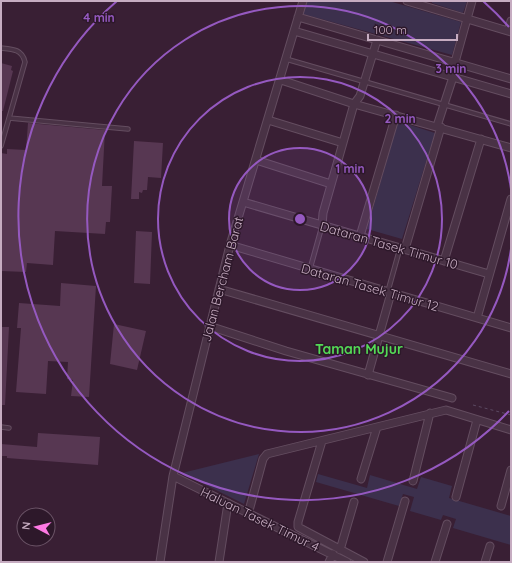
<svg xmlns="http://www.w3.org/2000/svg" width="512" height="563" font-family="Quicksand,sans-serif">
<style>
.green{fill:#3c304d}
.building{fill:#573752}
.lines{fill:none;stroke-linecap:round;stroke-linejoin:round}
.service-casing{stroke:#644d60;stroke-width:5.5}
.minor-casing{stroke:#644d60;stroke-width:9}
.path{stroke:#5b4962;stroke-width:1;stroke-dasharray:3 3;stroke-linecap:butt}
.service{stroke:#493245;stroke-width:3.5}
.minor{stroke:#493245;stroke-width:7}
.ring{fill:none;stroke:#9559c0;stroke-width:2}
.labels{text-anchor:middle;stroke-width:3;stroke-linejoin:round;paint-order:stroke}
.street-label{font-size:13px;fill:#c6acc1;stroke:#2d182a}
.neighbourhood-label{font-size:14px;font-weight:bold;fill:#54da56;stroke:#2d182a}
.centre{fill:#9559c0;stroke:#2d182a;stroke-width:2}
.ring-label{font-size:12px;text-anchor:middle;font-weight:bold;fill:#9559c0;stroke:#2d182a;stroke-width:3;stroke-linejoin:round;paint-order:stroke}
</style>
<rect width="100%" height="100%" fill="#391f34"/>
<!-- green -->
<path class="green" d="M307,1H389L461,22L452,55L303,14Z
M432,1H467L463,13L432,3Z
M398,121L435,133L402,239L367,229Z
M259,454L244,504L182,473Z
M318,474L367,488L370,475L417,489L421,477L452,486L449,498L511,516V545L453,528L456,519L443,515L441,520L410,511L414,497L403,494L399,506L316,482Z"/>
<!-- building -->
<path class="building" d="M1,63L12,66L11,70L13,71L3,111H1Z
M28,123L105,130L102,186H112L110,222H106L105,234L55,231L53,265L27,263L26,272L1,271V153L7,154V149L26,150Z
M134,141L163,143L161,178L148,177L147,190H143L142,193L139,192V199H131Z
M136,231L152,232L150,284L134,283Z
M61,283L96,286L89,397L71,396L73,380L67,379L68,362L48,361L46,394L16,392L21,328H17L19,303L60,306Z
M114,324L146,331L137,370L110,364Z
M1,327H9L5,405H1Z
M38,433L100,437L98,465L7,458V456H1V444L37,447Z"/>
<g class="lines">
<defs>
<path id="service" d="M1,48C12,49 22,49 25,62L1,146
M286,59L511,124
M9,118L128,129
M310,269L322,226
M388,291L400,248
M1,427L9,428"/>
<path id="minor" d="M407,1L511,32
M298,17L511,79
M294,31L511,94
M508,31L511,21
M455,62L472,1
M281,80L354,104L511,148
M268,120L343,143
M437,126L453,77
M256,160L331,184
M243,202L489,274
M322,226L323,213L354,104L360,96L377,40
M360,236L396,115
M230,245L511,328
M405,249L441,127
M444,261L481,139
M219,289L511,374
M477,318L511,199
M209,326L286,351L452,398
M368,375L391,293
M322,441L298,522V527L364,562
M173,476L347,562
M361,479L377,427
M413,481L430,413
M456,497L477,420
M501,506L511,470
M250,507L263,459L267,454L446,410L511,430
M340,550L354,502
M160,562L173,476L230,245L303,1
M219,562L228,503
M329,562L333,554
M387,562L405,501
M435,562L447,524
M485,562L490,546"/>
</defs>
<!-- service casing -->
<use href="#service" class="service-casing"/>
<!-- minor casing -->
<use href="#minor" class="minor-casing"/>
<!-- path -->
<path class="path" d="M473,405L511,415"/>
<!-- service -->
<use href="#service" class="service"/>
<!-- minor -->
<use href="#minor" class="minor"/>
</g>
<!-- distance rings -->
<circle cx="300" cy="219" r="71" fill="#9559c0" fill-opacity=".12"/>
<g class="ring">
<circle cx="300" cy="219" r="71"/>
<circle cx="300" cy="219" r="142"/>
<path d="M511 249A213 213 0 1 1 511 189"/>
<path d="M509 411A284 284 0 1 1 117 1M483 1A284 284 0 0 1 509 27"/>
</g>
<g class="labels">
<!-- street labels -->
<g class="street-label">
<text transform="translate(389 245) rotate(16)" y="5">Dataran Tasek Timur 10</text>
<text transform="translate(222 279) rotate(-75)" y="5">Jalan Bercham Barat</text>
<text transform="translate(370 287) rotate(16)" y="5">Dataran Tasek Timur 12</text>
<text transform="translate(260 519) rotate(26)" y="5">Haluan Tasek Timur 4</text>
</g>
<!-- neighbourhood labels -->
<g class="neighbourhood-label">
<text x="359" y="354">Taman Mujur</text>
</g>
</g>
<circle cx="300" cy="219" r="6" class="centre"/>
<g class="ring-label">
<text x="99" y="22">4 min</text>
<text x="451" y="73">3 min</text>
<text x="400" y="123">2 min</text>
<text x="350" y="173">1 min</text>
</g>
<!-- border -->
<rect width="512" height="563" fill="none" stroke="#c6acc1" stroke-width="4"/>
<!-- north arrow -->
<g transform="translate(36 527) rotate(277)"><circle r="19" fill="#2d182a" stroke="#6a5366"/>
<path d="M0-3L7 15L0 10L-7 15Z" fill="#fe79e4"/>
<text y="-6" font-size="11" font-weight="bold" text-anchor="middle" fill="#c6acc1">N</text>
</g>
<!-- scale -->
<path d="M368 34v6h89v-6" fill="none" stroke="#c6acc1" stroke-width="2"/>
<text x="374" y="34" font-size="12" fill="#c6acc1" stroke="#2d182a" stroke-width="3" paint-order="stroke">100 m</text>
</svg>
